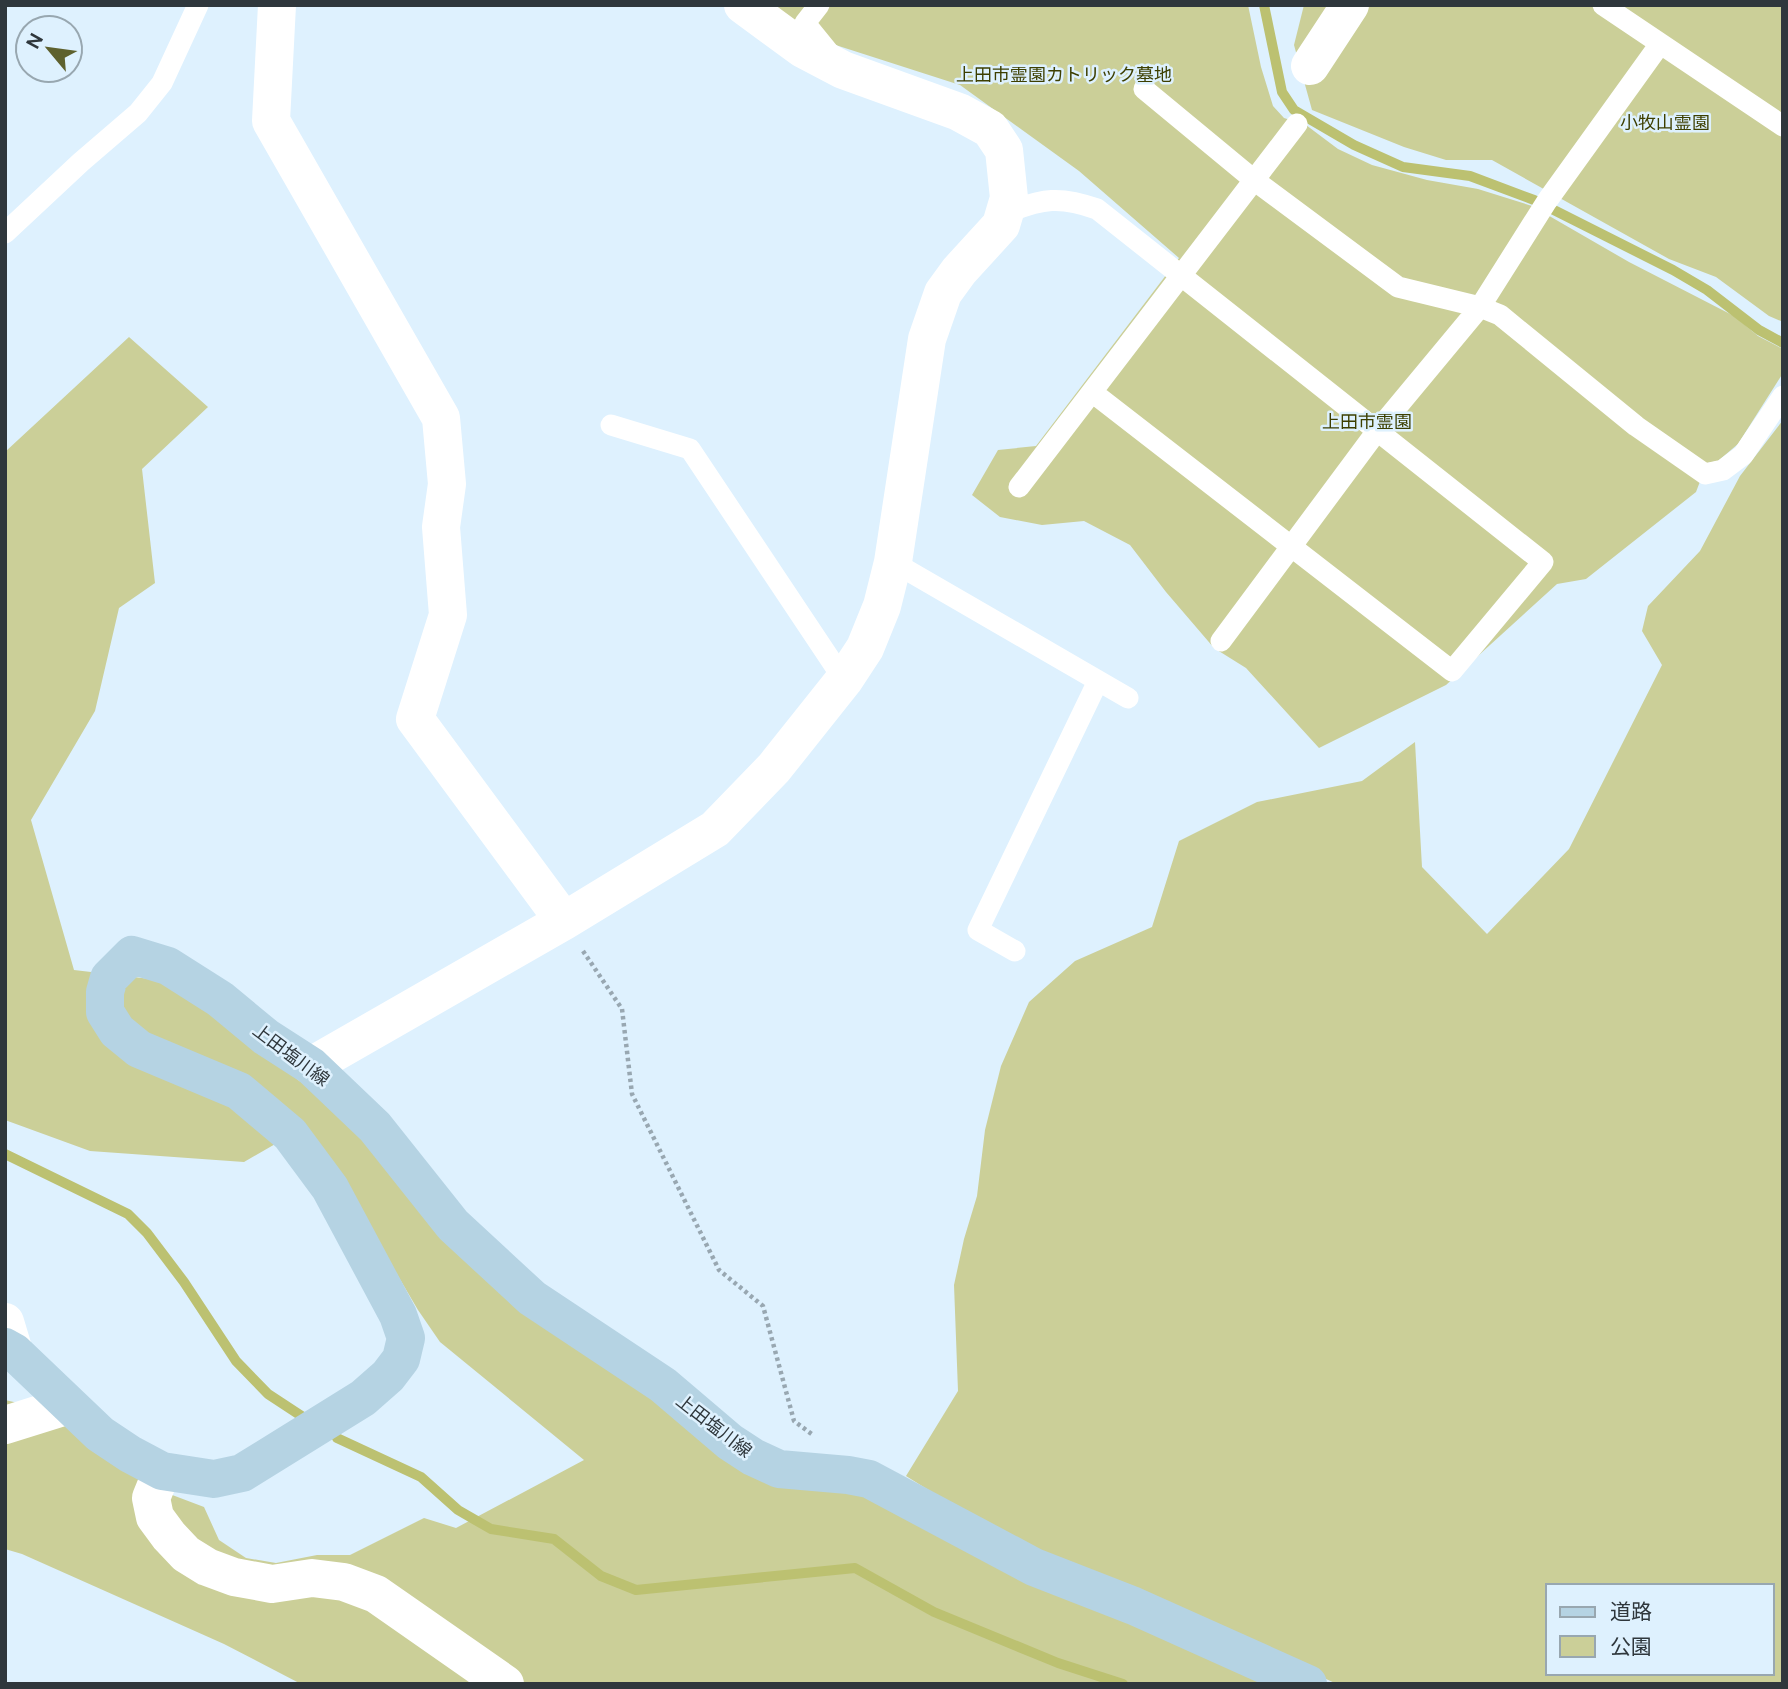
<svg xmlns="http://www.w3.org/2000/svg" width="1788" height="1689" font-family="'DM Sans','Noto Sans JP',sans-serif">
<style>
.green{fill:#cbcf98;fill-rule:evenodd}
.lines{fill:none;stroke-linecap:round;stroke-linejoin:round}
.stream{stroke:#bcc171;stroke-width:10}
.path{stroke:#98a7b1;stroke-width:4.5;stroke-dasharray:3.5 3.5;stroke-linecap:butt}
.lane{stroke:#fff;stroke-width:21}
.street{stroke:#fff;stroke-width:38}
.secondary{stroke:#b5d3e3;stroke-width:38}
.labels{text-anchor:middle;stroke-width:5;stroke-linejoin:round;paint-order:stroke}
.park-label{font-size:18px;fill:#3d3f00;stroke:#def1fe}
.street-label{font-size:18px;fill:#2f373c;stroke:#def1fe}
</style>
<rect width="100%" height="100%" fill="#def1fe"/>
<!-- green -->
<path class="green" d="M767,5H1248L1261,67L1273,106L1284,118L1306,125L1338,149L1372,165L1427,180L1478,189L1532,206L1629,262L1734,316L1758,336L1783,349V373L1738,444L1718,461L1707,463L1696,492L1586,579L1557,584L1446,685L1319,748L1246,668L1214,648L1166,592L1130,545L1084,521L1042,525L1000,517L972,495L998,450L1036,446L1179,258L1079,171L960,85L820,40Z
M1304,5H1783V322L1769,316L1716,277L1669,259L1492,160H1446L1404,147L1312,110L1294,45Z
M129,337L208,407L142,469L155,583L119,608L95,711L31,820L74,970L159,980L209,1007L304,1083L684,1417L865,1488L1282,1684H301L224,1644L22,1554L5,1549V1400L40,1408L167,1493L204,1507L219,1540L246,1558L276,1563L317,1555H350L424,1518L456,1528L584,1460L440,1342L418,1310L341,1179L303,1128L244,1162L90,1151L5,1120V452Z
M1783,420V1684H1337L1137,1592L1036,1557L906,1476L958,1391L954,1285L964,1239L977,1196L985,1130L1001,1066L1029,1002L1075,961L1152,927L1179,841L1257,802L1362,781L1415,742L1422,867L1487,934L1569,849L1662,665L1642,631L1648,606L1700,551L1740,476ZM1548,1586H1772V1673H1548Z"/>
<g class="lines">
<!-- stream -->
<path class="stream" d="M1264,5L1282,92L1294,110L1354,145L1403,167L1470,176L1534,200L1673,270L1707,290L1759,330L1783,343
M5,1154L128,1214L147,1233L184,1282L236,1361L268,1394L303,1417
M337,1438L421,1477L458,1510L491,1529L554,1539L601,1576L636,1590L855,1568L934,1612L1058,1663L1123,1684"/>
<!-- path -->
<path class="path" d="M583,951L622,1009L632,1094L719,1270L763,1306L794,1421L813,1435"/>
<!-- lane -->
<path class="lane" d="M819,5L805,23L831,55
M1603,5L1783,126
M1144,89L1254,180L1398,287L1480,307L1500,315L1636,426L1705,474L1723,470L1743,455L1783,396
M1007,213C1042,198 1061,196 1097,209L1543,562L1452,671L1092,392
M5,233L81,162L138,113L162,83L198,5
M611,425L690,449L844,680
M1019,487L1297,124
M893,562L1128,698
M1221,641L1377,431L1480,307L1547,201L1660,44
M1015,951L978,930L1098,681"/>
<!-- street -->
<path class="street" d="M277,5L271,121L441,418L447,484L441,527L448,615L415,719L564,921
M1310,66L1350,5
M311,1066L564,921L715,829L774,768L844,680L865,648L882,606L893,562L927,339L943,293L959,271L1001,225L1009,198L1004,150L990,129L959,112L843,70L803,49L743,5
M5,1322L14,1352
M5,1425L69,1405
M162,1471L151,1498L155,1517L169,1536L186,1554L207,1567L234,1577L272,1584L312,1578L344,1582L376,1594L505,1684"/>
<!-- secondary -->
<path class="secondary" d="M5,1347L14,1352L100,1434L130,1454L162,1471L214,1479L242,1473L363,1398L388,1376L401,1359L406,1338L398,1315L330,1188L290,1134L239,1091L139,1049L117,1031L105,1012V992L109,978L132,955L168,966L220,999L266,1037L311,1066L375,1127L453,1225L532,1298L663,1385L730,1442L753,1457L779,1469L848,1475L869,1479L1034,1567L1134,1606L1308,1684"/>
</g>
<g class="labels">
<!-- park labels -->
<g class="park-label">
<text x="1064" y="81">上田市霊園カトリック墓地</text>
<text x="1665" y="129">小牧山霊園</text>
<text x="1367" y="428">上田市霊園</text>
</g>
<!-- street labels -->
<g class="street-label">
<text transform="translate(291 1055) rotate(37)" y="6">上田塩川線</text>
<text transform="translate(714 1426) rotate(38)" y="6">上田塩川線</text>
</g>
</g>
<!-- border -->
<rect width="1788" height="1689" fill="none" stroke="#2f373c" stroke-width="14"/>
<!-- legend -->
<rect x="1546" y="1584" width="228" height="91" fill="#def1fe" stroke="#98a7b0" stroke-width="2"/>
<rect x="1560" y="1607" width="35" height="10" fill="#b5d3e3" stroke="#98a7b0" stroke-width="2"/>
<text x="1610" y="1619" font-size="21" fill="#2f373c">道路</text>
<rect x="1560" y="1636" width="35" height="21" fill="#cbcf98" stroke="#98a7b0" stroke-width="2"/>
<text x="1610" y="1654" font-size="21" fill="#2f373c">公園</text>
<!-- north arrow -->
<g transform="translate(49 49) rotate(299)"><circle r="33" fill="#def1fe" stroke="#98a7b0" stroke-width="2"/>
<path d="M0-5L12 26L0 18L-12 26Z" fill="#5e612e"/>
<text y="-10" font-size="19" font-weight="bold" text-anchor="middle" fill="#2f373c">N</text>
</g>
</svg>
